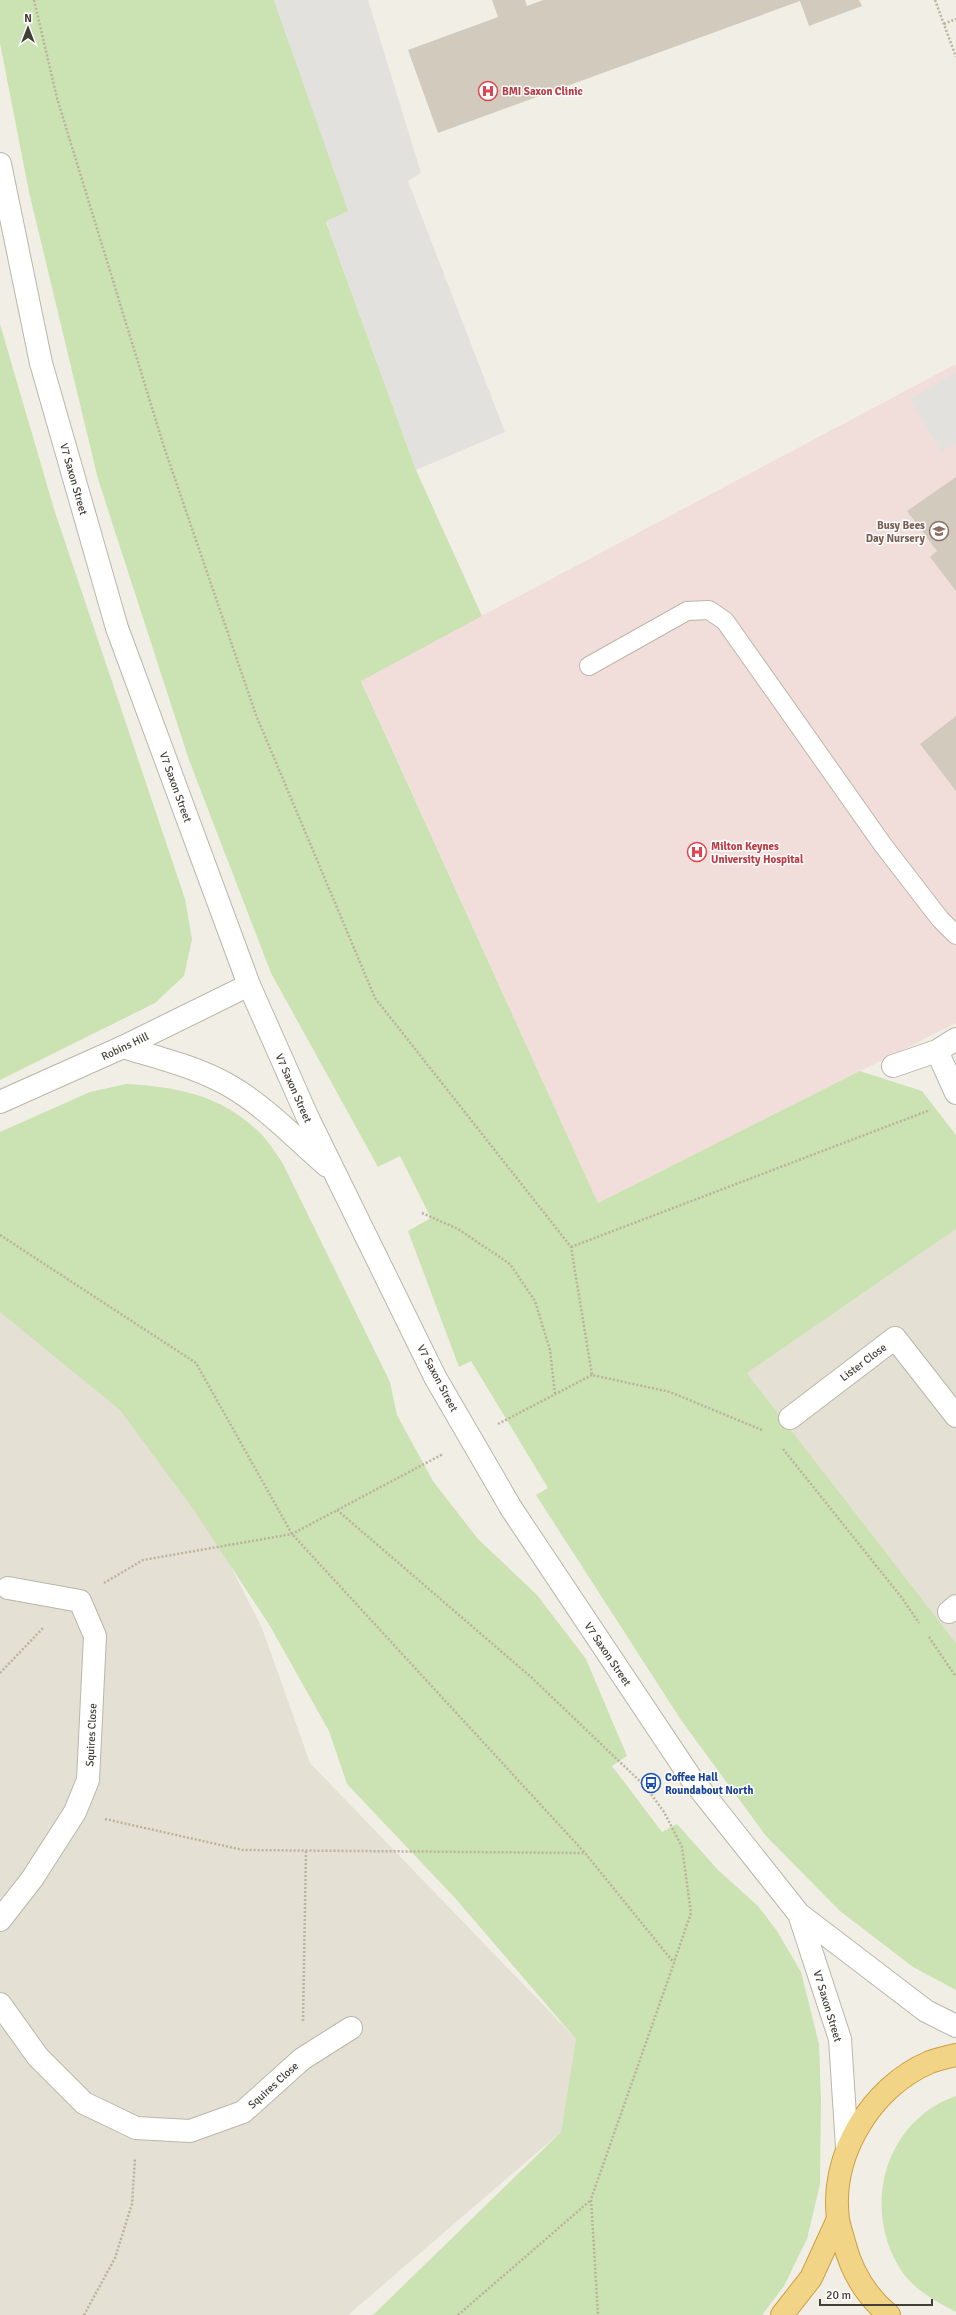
<svg xmlns="http://www.w3.org/2000/svg" width="956" height="2315" font-family="Signika,sans-serif">
<style>
.residential{fill:#e4e0d4}
.medical{fill:#f1deda}
.green{fill:#cbe2b2}
.parking{fill:#e2e1de}
.building{fill:#d2cabc}
.lines{fill:none;stroke-linecap:round;stroke-linejoin:round}
.service-casing{stroke:#bcb6a9;stroke-width:20}
.minor-casing{stroke:#bcb6a9;stroke-width:24}
.tertiary-casing{stroke:#bcb6a9;stroke-width:24}
.trunk-casing{stroke:#cd9f43;stroke-width:24}
.path{stroke:#bcb29c;stroke-width:2.5;stroke-dasharray:2 2;stroke-linecap:butt}
.service{stroke:#fff;stroke-width:18}
.minor{stroke:#fff;stroke-width:22}
.tertiary{stroke:#fff;stroke-width:22}
.trunk{stroke:#f2d487;stroke-width:22}
.tertiary-bridge-casing{stroke:#bcb6a9;stroke-width:24;stroke-linecap:butt}
.tertiary-bridge{stroke:#fff;stroke-width:22}
.labels{text-anchor:middle;stroke-width:3;stroke-linejoin:round;paint-order:stroke}
.health-label{font-size:11px;font-weight:bold;fill:#be3a42;stroke:#fff;text-anchor:start}
.street-label{font-size:11px;fill:#433e36;stroke:#fff}
.education-label{font-size:11px;font-weight:bold;fill:#785e54;stroke:#fff;text-anchor:end}
.transit-label{font-size:11px;font-weight:bold;fill:#164399;stroke:#fff;text-anchor:start}
</style>
<rect width="100%" height="100%" fill="#f1eee6"/>
<!-- residential -->
<path class="residential" d="M956,1229V1643L747,1373Z
M0,1271L137,1382L262,1628L310,1763L576,2039L561,2132L348,2315H0Z"/>
<!-- medical -->
<path class="medical" d="M956,364V1023L598,1203L361,680Z"/>
<!-- green -->
<path class="green" d="M0,0H274L349,212L326,222L416,470L482,616L361,681L598,1203L860,1071L922,1091L956,1135V1229L747,1373L956,1643V1990L913,1967L840,1911L766,1836L681,1720L536,1495L548,1488L471,1361L459,1367L408,1231L431,1218L400,1156L378,1167L271,973L189,760L98,479L29,192L0,43Z
M0,324L54,509L185,899L192,939L184,976L155,1003L0,1080Z
M126,1084C178,1087 221,1095 259,1132C269,1141 276,1154 283,1164L390,1382L397,1415L433,1481L478,1539L537,1595L586,1659L627,1756L612,1766L662,1832L677,1824L718,1870L758,1906L777,1931L801,1972L819,2044L821,2100L820,2184L807,2239L784,2286L762,2315H373L561,2132L576,2039L455,1898L347,1784L329,1731L270,1626L194,1510L120,1410L0,1312V1132L90,1092Z
M956,2096V2312C935,2301 912,2289 899,2267C862,2205 885,2121 956,2096Z"/>
<!-- parking -->
<path class="parking" d="M274,0H368L421,173L408,181L505,432L416,470L326,221L348,211Z
M956,373V443L941,452L910,399Z"/>
<!-- building -->
<path class="building" d="M492,0H525L527,6L543,0H859L862,6L809,26L800,1L438,133L408,50L498,17Z
M956,477V591L930,557L937,551L907,511Z
M956,716V791L920,744Z"/>
<g class="lines">
<defs>
<path id="service" d="M589,666L687,611L709,610L725,621L883,845L940,919L956,935"/>
<path id="minor" d="M937,1051L956,1093
M893,1066L937,1051L956,1039
M0,1102L123,1047L249,985
M790,1418L895,1338L956,1416
M949,1612L956,1606
M0,1920L32,1879L75,1812L88,1780L95,1636L80,1601L8,1588
M0,2004L38,2057L84,2103L136,2128L190,2131L243,2112L302,2059L351,2028"/>
<path id="tertiary" d="M0,164L41,363L117,628L249,985L307,1116L435,1377
M123,1047C159,1058 197,1067 230,1086C265,1106 297,1140 327,1166
M511,1508L691,1778L799,1914L926,2011L956,2026
M799,1914L840,2039L847,2147"/>
<path id="trunk" d="M782,2315L811,2278L838,2219
M889,2315C866,2296 851,2270 844,2242C842,2234 839,2226 838,2219C830,2155 871,2087 930,2062C938,2059 947,2057 956,2055"/>
</defs>
<!-- service casing -->
<use href="#service" class="service-casing"/>
<!-- minor casing -->
<use href="#minor" class="minor-casing"/>
<!-- tertiary casing -->
<use href="#tertiary" class="tertiary-casing"/>
<!-- trunk casing -->
<use href="#trunk" class="trunk-casing"/>
<!-- path -->
<path class="path" d="M34,0L57,98L164,447L256,715L375,998L571,1247L592,1375L670,1392L762,1430
M935,0L956,57
M944,24L956,19
M422,1213L458,1229L510,1264L535,1301L550,1350L555,1394
M0,1235L196,1363L292,1534L585,1853L674,1963L591,2199L598,2315
M571,1247L930,1110
M498,1424L592,1375
M783,1449L902,1598L919,1623
M337,1510L531,1677L646,1787L664,1812L682,1847L691,1913L674,1962
M104,1583L143,1560L292,1534L443,1454
M929,1637L956,1677
M0,1673L44,1627
M105,1819L243,1850L585,1853
M303,2021L306,1851
M84,2315L115,2258L132,2204L135,2158
M458,2315L591,2200"/>
<!-- service -->
<use href="#service" class="service"/>
<!-- minor -->
<use href="#minor" class="minor"/>
<!-- tertiary -->
<use href="#tertiary" class="tertiary"/>
<!-- trunk -->
<use href="#trunk" class="trunk"/>
<defs>
<path id="tertiary-bridge" d="M435,1377L511,1508"/>
</defs>
<!-- tertiary-bridge casing -->
<use href="#tertiary-bridge" class="tertiary-bridge-casing"/>
<!-- tertiary-bridge -->
<use href="#tertiary-bridge" class="tertiary-bridge"/>
</g>
<!-- icons -->
<defs>
<symbol id="hospital-ring" viewBox="-11 -11 22 22"><circle r="9.5" fill="#fff" stroke="#e0444e" stroke-width="1.5"/><path d="M-5-5h3v3.5h4V-5h3V5h-3V1.5h-4V5h-3Z" fill="#e0444e"/></symbol>
<symbol id="school-ring" viewBox="-11 -11 22 22"><circle r="9.5" fill="#fff" stroke="#8d6e63" stroke-width="1.5"/><path d="M0-5L7-2L0 1L-7-2ZM-4 1L0 2.5L4 1V4Q0 6-4 4Z" fill="#8d6e63"/></symbol>
<symbol id="bus-ring" viewBox="-11 -11 22 22"><circle r="9.5" fill="#fff" stroke="#1a4fb4" stroke-width="1.5"/><path d="M-5-6H5V4H4V6H2V4H-2V6H-4V4H-5ZM-3.5-4V0h7V-4ZM-3.5 1.2v1.5H-2V1.2ZM2 1.2v1.5H3.5V1.2Z" fill="#1a4fb4"/></symbol>
</defs>
<g fill-rule="evenodd">
<use href="#hospital-ring" x="477" y="80" width="22" height="22"/>
<use href="#school-ring" x="928" y="520" width="22" height="22"/>
<use href="#hospital-ring" x="686" y="841" width="22" height="22"/>
<use href="#bus-ring" x="640" y="1772" width="22" height="22"/>
</g>
<g class="labels">
<!-- health labels -->
<g class="health-label">
<text x="502" y="95">BMI Saxon Clinic</text>
<text x="711" y="850">Milton Keynes<tspan x="711" dy="13">University Hospital</tspan></text>
</g>
<!-- street labels -->
<g class="street-label">
<text transform="translate(74 479) rotate(74)" y="4">V7 Saxon Street</text>
<text transform="translate(176 787) rotate(70)" y="4">V7 Saxon Street</text>
<text transform="translate(125 1046) rotate(-25)" y="4">Robins Hill</text>
<text transform="translate(294 1088) rotate(66)" y="4">V7 Saxon Street</text>
<text transform="translate(863 1362) rotate(-37)" y="4">Lister Close</text>
<text transform="translate(438 1378) rotate(62)" y="4">V7 Saxon Street</text>
<text transform="translate(608 1654) rotate(56)" y="4">V7 Saxon Street</text>
<text transform="translate(91 1735) rotate(-87)" y="4">Squires Close</text>
<text transform="translate(828 2006) rotate(73)" y="4">V7 Saxon Street</text>
<text transform="translate(273 2085) rotate(-42)" y="4">Squires Close</text>
</g>
<!-- education labels -->
<g class="education-label">
<text x="925" y="529">Busy Bees<tspan x="925" dy="13">Day Nursery</tspan></text>
</g>
<!-- transit labels -->
<g class="transit-label">
<text x="665" y="1781">Coffee Hall<tspan x="665" dy="13">Roundabout North</tspan></text>
</g>
</g>
<!-- north arrow -->
<g transform="translate(28 28)" stroke="#ffffff" stroke-width="3" paint-order="stroke">
<path d="M0-3L7 15L0 10L-7 15Z" fill="#433e36"/>
<text y="-6" font-size="11" font-weight="bold" text-anchor="middle" fill="#433e36">N</text>
</g>
<!-- scale -->
<path d="M820 2299v6h112v-6" fill="none" stroke="#433e36" stroke-width="2"/>
<text x="826" y="2299" font-size="12" fill="#433e36" stroke="#ffffff" stroke-width="3" paint-order="stroke">20 m</text>
</svg>
